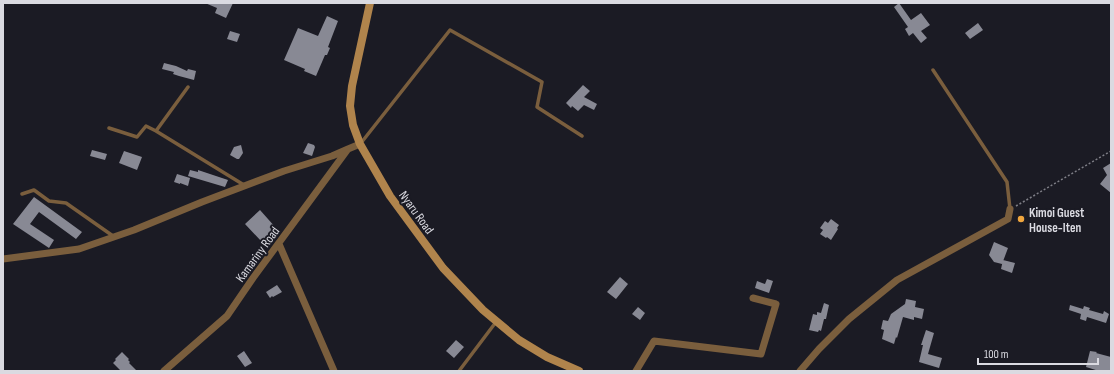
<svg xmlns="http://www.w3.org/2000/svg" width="1114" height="374" font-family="'Sofia Sans Condensed',sans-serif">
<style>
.building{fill:#888994}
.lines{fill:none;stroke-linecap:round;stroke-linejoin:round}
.path{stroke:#7f7f87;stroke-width:1.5;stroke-dasharray:2 2;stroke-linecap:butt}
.lane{stroke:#7a5e3d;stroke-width:3.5}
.street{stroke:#7a5e3d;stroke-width:7}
.secondary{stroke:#b0844c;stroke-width:8}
.poi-dot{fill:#f0a63e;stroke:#1b1b24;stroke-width:1.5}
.labels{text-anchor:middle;stroke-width:4;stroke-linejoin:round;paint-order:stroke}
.street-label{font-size:13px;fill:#dadae1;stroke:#1b1b24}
.poi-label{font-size:13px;font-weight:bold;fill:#dadae1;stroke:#1b1b24;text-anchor:start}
</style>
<rect width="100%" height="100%" fill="#1b1b24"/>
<!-- building -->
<path class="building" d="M205,3H233L226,18L215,13L217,8Z
M899,3L911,20L921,13L930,25L921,31L927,38L921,43L913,33L909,36L905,29L908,27L894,7Z
M327,16L338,21L328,47L330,48L327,55H325L316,76L304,71L305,69L284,60L298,28L318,36Z
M978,23L983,30L970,39L965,33Z
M230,31L240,34L237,42L227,39Z
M164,63L176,66L187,71L188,69L196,71L194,80L179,76L173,74L174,72L162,69Z
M583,85L590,91L584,97L597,104L594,110L584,105L578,111L572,106L571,108L566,103Z
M308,143L314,145L315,147L312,156L303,153Z
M241,145L243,153L239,159H237L230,155L234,147Z
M92,150L107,154L105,160L90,156Z
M124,151L142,157L137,170L119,163Z
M1111,163V193L1100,184L1107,175L1103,168Z
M190,170L198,172V170L228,180L225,187L188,176Z
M177,174L190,178L188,186L180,183V184L174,182Z
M34,197L82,232L76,239L39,212L30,224L54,240L49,248L13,224Z
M260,210L276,228L262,242L245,224Z
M831,219L839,225L837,228L838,229L831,240L827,237L826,238L820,234L823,230L820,228L825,221L828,223Z
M994,242L1008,248L1002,264L994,262L989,255Z
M1003,260L1015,263L1012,273L1001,269Z
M620,277L628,284L616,299L607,292Z
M767,279L773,281L769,293L755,288L757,281L765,284Z
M277,285L282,292L273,297L272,296L270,298L266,292Z
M906,299L916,301L915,307L924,309L922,319L914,317V320L903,317L897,338L896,337L894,344L882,339L884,330L881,329L883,320L888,321L891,314L905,304Z
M824,303L829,305L826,319H824L821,331L819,330L818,332L809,330L813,314L817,315V312L821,313Z
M1070,305L1083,309L1084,306L1090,308L1089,310L1103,314L1104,311L1109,314L1106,323L1087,317L1086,321L1080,319L1081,314L1069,310Z
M638,307L645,313L640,320L632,314Z
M926,330L934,333L928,354L942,358L939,368L919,362L923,345H921Z
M456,340L464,347L454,358L446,351Z
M244,351L252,363L245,367L237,356Z
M1090,351L1097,352L1096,353L1111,357V371H1099L1086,367Z
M122,352L129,359L128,360L130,362L129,363L137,371H121L113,363L116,360L115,359Z"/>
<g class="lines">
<!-- path -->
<path class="path" d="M1016,206L1111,151"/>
<!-- lane -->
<path class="lane" d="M933,70L1007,182L1010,209
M109,128L137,137L146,126L156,131L244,185
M156,131L188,87
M361,143L450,30L542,82L537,107L582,136
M22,194L34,190L49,201L66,203L113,236
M459,371L496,322"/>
<!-- street -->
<path class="street" d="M279,244L334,371
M3,259L79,249L134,230L202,202L284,171L332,156L348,149
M164,371L227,316L253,278L348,149L360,144
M636,371L654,341L761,354L776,304L753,298
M800,371L819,349L849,319L897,280L1008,219L1010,209"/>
<!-- secondary -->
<path class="secondary" d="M370,3L352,86L350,106L353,125L360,144L390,196L443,268L483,310L519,340L547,357L579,371"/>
</g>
<!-- markers -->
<circle class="poi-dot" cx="1021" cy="219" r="4"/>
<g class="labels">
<!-- street labels -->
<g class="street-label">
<text transform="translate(417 212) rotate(54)" y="5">Nyaru Road</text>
<text transform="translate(257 254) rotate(-54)" y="5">Kamariny Road</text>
</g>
<!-- poi labels -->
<g class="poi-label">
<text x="1029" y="217">Kimoi Guest<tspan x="1029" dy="15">House-Iten</tspan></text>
</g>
</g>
<!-- border -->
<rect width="1114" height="374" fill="none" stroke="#dadae1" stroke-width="8"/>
<!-- scale -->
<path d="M978 358v6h120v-6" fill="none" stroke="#dadae1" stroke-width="2"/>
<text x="984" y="358" font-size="12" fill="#dadae1" stroke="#1b1b24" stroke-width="3" paint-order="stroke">100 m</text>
</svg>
